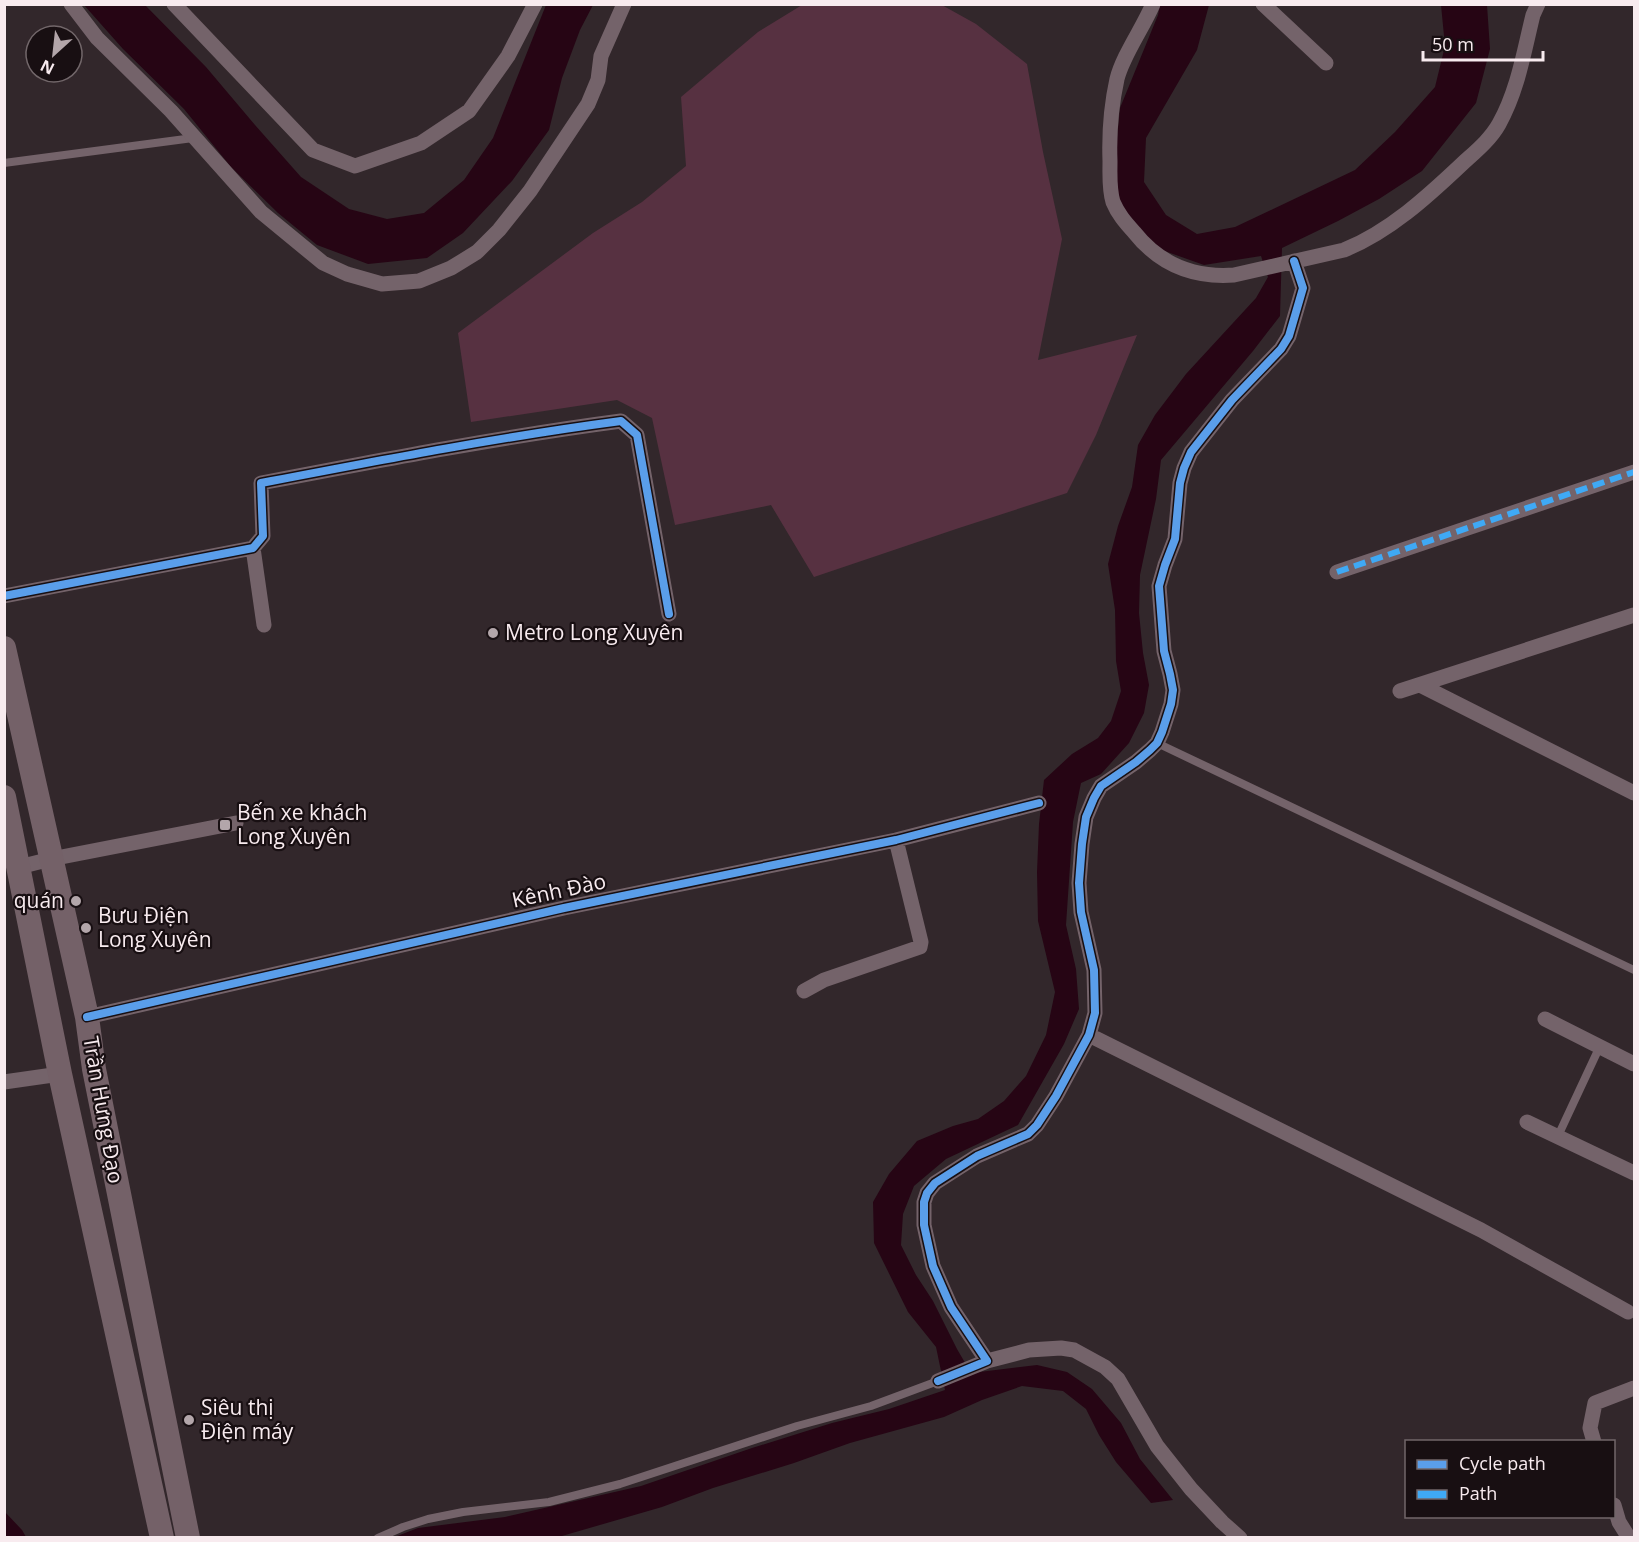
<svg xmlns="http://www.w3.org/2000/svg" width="1639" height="1542" font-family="'Open Sans',sans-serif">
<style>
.green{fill:#573141}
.water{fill:#260514}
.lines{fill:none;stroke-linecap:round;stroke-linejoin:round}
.service{stroke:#74636a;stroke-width:8}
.minor{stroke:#74636a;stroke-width:15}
.trunk{stroke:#746168;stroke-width:24}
.quiet{stroke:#3fa9f5;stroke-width:6;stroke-dasharray:12 6;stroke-linecap:butt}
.cycleway-casing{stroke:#180f12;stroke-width:11}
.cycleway{stroke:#5a9eea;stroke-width:8}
.poi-dot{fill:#b3a6aa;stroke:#180f12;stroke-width:2}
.labels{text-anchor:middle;stroke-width:4.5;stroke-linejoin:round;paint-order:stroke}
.poi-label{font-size:21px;fill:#f8ebef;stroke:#180f12;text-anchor:start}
.street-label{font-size:21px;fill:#f8ebef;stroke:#180f12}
</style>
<rect width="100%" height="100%" fill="#32272b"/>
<!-- green -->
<path class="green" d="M940,4L976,24L1027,64L1043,152L1062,239L1038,360L1137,335L1096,435L1067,493L959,528L814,577L771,505L675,525L652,418L617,400L471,422L458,333L593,233L642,202L686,166L681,97L758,32L802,5Z"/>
<!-- water -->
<path class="water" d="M84,5H145L206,67L255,125L301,177L349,209L387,219L424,213L464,180L493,138L546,5H593L580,30L562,78L549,130L512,181L463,233L427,258L368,264L317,245L278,213L231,167L184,109L123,49Z
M1160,5H1209L1197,50L1146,138L1144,182L1166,215L1197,234L1235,227L1355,170L1395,132L1435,87L1445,46L1441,5H1487L1490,49L1476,103L1422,171L1379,199L1338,221L1282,248L1280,316L1253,351L1161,460L1156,499L1140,575L1139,613L1143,653L1149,685L1144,713L1129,743L1101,774L1081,783L1073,822L1066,925L1076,969L1079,1009L1064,1044L1018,1125L946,1159L914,1186L903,1214L901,1245L916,1275L933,1301L957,1349L971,1373L1037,1365L1067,1372L1092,1389L1121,1423L1140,1459L1173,1500L1151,1503L1116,1462L1099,1435L1086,1409L1063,1391L1022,1386L982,1400L944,1417L850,1443L794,1463L713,1488L662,1507L555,1538H392L418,1528L505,1517L641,1486L752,1448L832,1423L889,1409L945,1390L936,1347L908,1312L874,1243L873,1202L889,1174L917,1141L953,1126L978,1119L1004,1101L1026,1076L1046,1035L1055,992L1038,921L1037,872L1039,824L1044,780L1072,754L1098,738L1111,721L1121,691L1116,661L1115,610L1108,564L1118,526L1132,487L1138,445L1155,415L1186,374L1256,298L1268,277L1261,256L1204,265L1159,249L1137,227L1117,198L1115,159L1120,108L1158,15Z
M5,1512L22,1530L26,1537H5Z"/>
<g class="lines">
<!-- service -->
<path class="service" d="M4,163L193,138
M1157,743L1634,970
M1558,1136L1600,1046
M378,1538L403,1527L428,1519L463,1512L549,1502L620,1484L797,1426L871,1406L938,1381"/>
<!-- minor -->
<path class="minor" d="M71,4L97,38L171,111L261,212L323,263L347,274L382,284L419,281L451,268L477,252L499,230L530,191L588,104L598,80L601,56L624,4
M174,4L313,150L355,166L421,143L469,111L508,56L535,4
M1153,4C1143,28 1123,55 1117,79C1111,106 1109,133 1110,161C1110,175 1109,189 1113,202C1118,214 1125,222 1134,232C1160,265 1193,278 1234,275L1344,250C1389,232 1427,197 1462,164C1475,152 1490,140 1499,124C1518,90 1524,51 1533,15L1538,4
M1263,4L1326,63
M253,548L264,625
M1337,572L1634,472
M4,596L253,548L263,536L261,483C381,460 500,437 621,421L637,435L669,614
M1420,685L1634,793
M1400,691L1634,615
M19,867L51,859L236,823
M804,991L824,980L920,947L921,942L896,840
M87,1017L564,908L896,840L1039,803
M1545,1019L1634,1064
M1089,1035L1481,1230L1628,1312
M4,1082L60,1074
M1527,1122L1634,1173
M987,1361L1029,1350L1061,1348L1074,1350L1105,1367L1118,1379L1157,1446L1191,1489L1222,1522L1240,1538
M938,1381L987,1361L951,1307L933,1266L924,1225V1202L927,1193L935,1183L977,1156L1028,1134L1037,1125L1056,1096L1089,1035L1095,1013L1094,970L1081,912L1079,883L1082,844L1086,817L1094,798L1101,786L1136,762L1150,750L1157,743L1162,732L1171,704L1173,690L1170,674L1164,651L1159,586L1165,565L1175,539L1180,483L1184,468L1191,452L1232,400L1281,349L1289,336L1303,288L1294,261
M1594,1442L1590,1428L1595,1403L1634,1388
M1614,1505L1619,1522L1629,1538"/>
<!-- trunk -->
<path class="trunk" d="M4,648L87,1017L94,1069L188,1538
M4,797L60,1074L162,1538"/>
<!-- quiet -->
<path class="quiet" d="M1337,572L1634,472"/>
<defs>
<path id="cycleway" d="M4,596L253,548L263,536L261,483C381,460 500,437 621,421L637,435L669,614
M87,1017L564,908L896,840L1039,803
M938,1381L987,1361L951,1307L933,1266L924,1225V1202L927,1193L935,1183L977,1156L1028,1134L1037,1125L1056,1096L1089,1035L1095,1013L1094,970L1081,912L1079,883L1082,844L1086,817L1094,798L1101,786L1136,762L1150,750L1157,743L1162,732L1171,704L1173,690L1170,674L1164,651L1159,586L1165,565L1175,539L1180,483L1184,468L1191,452L1232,400L1281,349L1289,336L1303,288L1294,261"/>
</defs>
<!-- cycleway casing -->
<use href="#cycleway" class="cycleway-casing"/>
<!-- cycleway -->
<use href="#cycleway" class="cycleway"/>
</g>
<!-- markers -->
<g class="poi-dot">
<circle cx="493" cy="633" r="6"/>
<rect x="219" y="819" width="12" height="12" rx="3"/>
<circle cx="76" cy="901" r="6"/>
<circle cx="86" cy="928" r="6"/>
<circle cx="189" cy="1420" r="6"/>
</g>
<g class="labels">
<!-- poi labels -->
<g class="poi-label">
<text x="505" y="640">Metro Long Xuyên</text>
<text x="237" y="820">Bến xe khách<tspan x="237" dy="24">Long Xuyên</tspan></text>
<text x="64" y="908" text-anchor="end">quán</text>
<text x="98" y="923">Bưu Điện<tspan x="98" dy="24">Long Xuyên</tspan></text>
<text x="201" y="1415">Siêu thị<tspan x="201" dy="24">Điện máy</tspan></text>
</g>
<!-- street labels -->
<g class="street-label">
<text transform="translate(559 891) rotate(-12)" y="7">Kênh Đào</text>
<text transform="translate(103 1110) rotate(80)" y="7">Trần Hưng Đạo</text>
</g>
</g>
<!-- border -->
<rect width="1639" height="1542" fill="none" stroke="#f8ebef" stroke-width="12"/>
<!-- legend -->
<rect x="1405" y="1440" width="210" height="78" fill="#180f12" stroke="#72676a" stroke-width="1.5"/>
<rect x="1417" y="1460" width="30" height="9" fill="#5a9eea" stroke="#72676a" stroke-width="1.5"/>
<text x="1459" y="1470" font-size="18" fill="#f8ebef">Cycle path</text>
<rect x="1417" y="1490" width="30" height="9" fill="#3fa9f5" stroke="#72676a" stroke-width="1.5"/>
<text x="1459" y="1500" font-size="18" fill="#f8ebef">Path</text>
<!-- north arrow -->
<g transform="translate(54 54) rotate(207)"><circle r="28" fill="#180f12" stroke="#72676a" stroke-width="1.5"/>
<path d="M0-4.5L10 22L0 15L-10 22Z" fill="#b3a6aa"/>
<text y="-9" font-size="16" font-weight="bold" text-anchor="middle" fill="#f8ebef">N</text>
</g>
<!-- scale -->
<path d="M1423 51v9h120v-9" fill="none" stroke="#f8ebef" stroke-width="3"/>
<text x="1432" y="51" font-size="18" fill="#f8ebef" stroke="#180f12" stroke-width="4.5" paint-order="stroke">50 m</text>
</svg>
